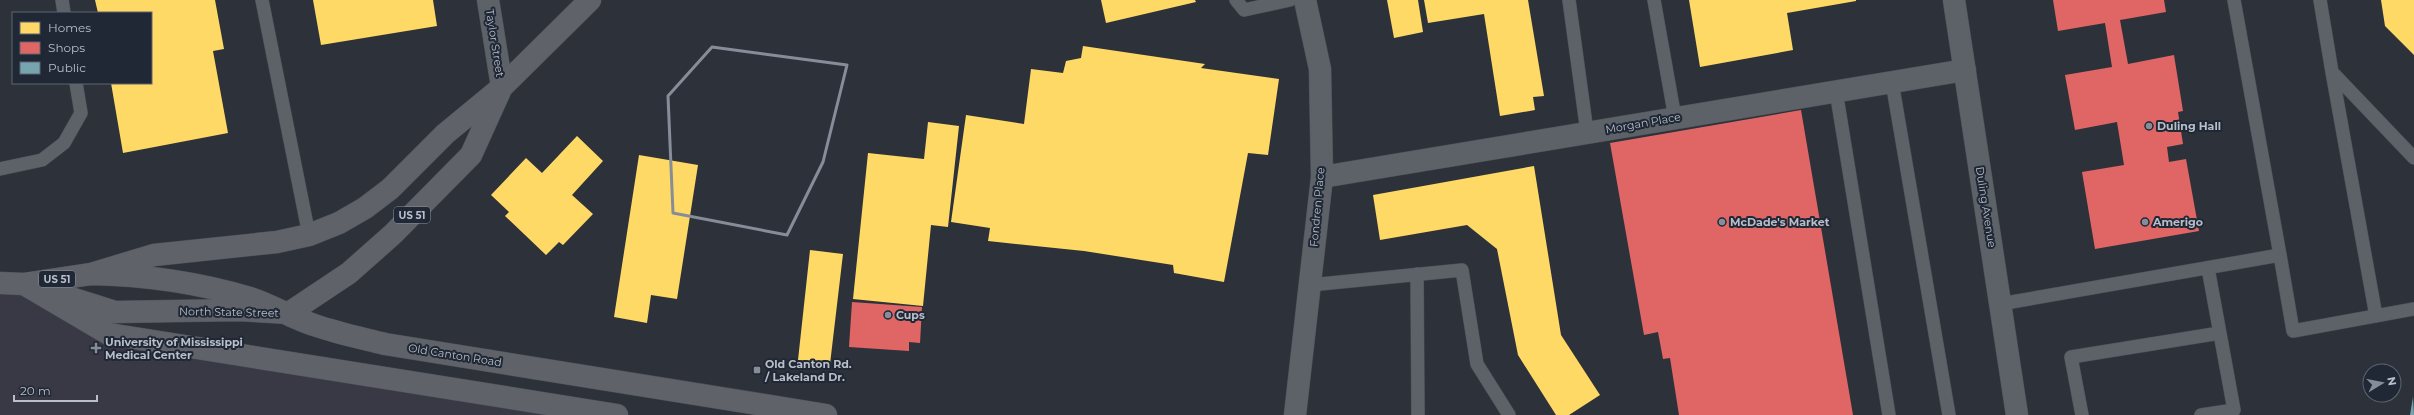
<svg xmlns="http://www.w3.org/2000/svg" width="2414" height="415" font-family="Montserrat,sans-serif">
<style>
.medical{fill:#393946}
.homes{fill:#ffd966}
.shops{fill:#e06666}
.public{fill:#76a5af}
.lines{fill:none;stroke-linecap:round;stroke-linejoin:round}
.service-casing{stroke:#4b4e54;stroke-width:14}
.minor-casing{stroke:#4b4e54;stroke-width:23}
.primary-casing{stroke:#4b4f57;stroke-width:23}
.service{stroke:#5d6168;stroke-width:13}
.minor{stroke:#5d6168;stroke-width:22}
.primary{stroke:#5f6369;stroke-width:22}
.marked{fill:none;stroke:#878d98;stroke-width:3;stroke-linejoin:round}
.poi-dot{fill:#878d98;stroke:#202835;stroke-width:1.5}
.labels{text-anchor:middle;stroke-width:4;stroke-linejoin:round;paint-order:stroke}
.shield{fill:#202835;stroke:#8a919d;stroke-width:1}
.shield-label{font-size:10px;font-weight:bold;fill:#b8beca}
.street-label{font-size:11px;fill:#b8beca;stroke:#202835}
.poi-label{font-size:11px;font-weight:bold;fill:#b8beca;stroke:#202835;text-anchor:start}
</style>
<rect width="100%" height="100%" fill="#2d323a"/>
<!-- medical -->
<path class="medical" d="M0,283L109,334L617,415H0Z"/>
<!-- homes -->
<path class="homes" d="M95,0H215L224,49L213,51L228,133L123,153L111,83H151V13H98Z
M313,0H433L437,26L321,45Z
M1101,0H1195L1196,2L1106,23Z
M1387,0H1418L1423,32L1394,38Z
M1424,0H1528L1544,96L1533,97L1535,110L1500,116L1484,14L1428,23Z
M1689,0H1856V1L1787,13L1793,50L1700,67Z
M2381,0H2414V55L2385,26Z
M1083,46L1205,64L1201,68L1279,79L1268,155L1248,153L1224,282L1174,273L1173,265L1084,251L988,241L990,228L951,222L966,115L1024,124L1031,69L1063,73L1066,61L1081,58Z
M928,122L959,126L948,227L931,225L923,306L853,299L868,153L924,159Z
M577,136L603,161L572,195L593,214L563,245L559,242L546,255L505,216L509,212L491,195L526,158L542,173Z
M639,155L698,165L677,299L651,295L647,323L614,317Z
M1534,166L1561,335L1600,395L1569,415H1556L1518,355L1497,249L1467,225L1380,240L1373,195Z
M810,250L843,254L830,364L798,360Z"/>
<!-- shops -->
<path class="shops" d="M2053,0H2164L2166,12L2120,20L2128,64L2174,55L2183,111L2178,112L2183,144L2167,147L2169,162L2186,159L2199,231L2095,249L2082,172L2124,165L2117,122L2075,130L2065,75L2112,67L2105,23L2058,31Z
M1801,110L1853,415H1679L1670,358L1663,359L1658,332L1644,335L1610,143Z
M852,302L922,307L920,343L909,342V351L849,347Z"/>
<!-- public -->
<path class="public" d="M2413,397L2414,415H2410Z"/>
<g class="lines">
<defs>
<path id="service" d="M62,0L64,13
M262,0L309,235
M1236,0L1244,10L1290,0
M1569,0L1587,132
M1654,0L1675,118
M2234,0L2280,255
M2320,0L2332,72L2414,158
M2332,72L2376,316
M1892,82L1949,415
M1836,91L1889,415
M0,169L42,160L64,143L81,113L76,83
M1417,274L1418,415
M1310,285L1462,270L1477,364L1509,415
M2000,304L2280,255L2293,331L2414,309
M2082,415L2071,357L2220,333
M2201,415L2234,410L2208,268"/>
<path id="minor" d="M488,0L502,87
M1954,0L2017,415
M1322,177L1965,70
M1295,415L1322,177L1320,69L1305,0"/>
<path id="primary" d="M91,274C147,275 196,282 250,298C272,305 292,318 314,325C337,333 361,338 385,344L826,415
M0,283L24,284L91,274L154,255L277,242L309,235L339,223L365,208L390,189L445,134L502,87L590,0
M24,284L109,334L617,415
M58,294L115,312L239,310L289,313L349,273L393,234L471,155L500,91"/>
</defs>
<!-- service casing -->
<use href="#service" class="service-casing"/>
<!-- minor casing -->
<use href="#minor" class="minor-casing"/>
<!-- primary casing -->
<use href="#primary" class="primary-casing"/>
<!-- service -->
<use href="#service" class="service"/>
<!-- minor -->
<use href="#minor" class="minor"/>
<!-- primary -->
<use href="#primary" class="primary"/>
</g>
<!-- marked area -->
<path class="marked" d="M712,47L847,65L823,162L787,235L673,213L668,96Z"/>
<!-- markers -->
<g class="poi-dot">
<circle cx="2149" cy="126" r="4"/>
<circle cx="1722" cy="222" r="4"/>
<circle cx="2145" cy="222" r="4"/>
<circle cx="888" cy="315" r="4"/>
<path d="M94 342h4v4h4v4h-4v4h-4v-4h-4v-4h4z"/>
<rect x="753" y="366" width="8" height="8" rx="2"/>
</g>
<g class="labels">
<!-- shield labels -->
<g class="shield">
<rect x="394" y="207" width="36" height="16" rx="3"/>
<rect x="39" y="271" width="36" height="16" rx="3"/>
</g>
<g class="shield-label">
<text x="412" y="219">US 51</text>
<text x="57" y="283">US 51</text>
</g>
<!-- street labels -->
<g class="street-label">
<text transform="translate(495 43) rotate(81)" y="4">Taylor Street</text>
<text transform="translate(1643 123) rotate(-10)" y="4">Morgan Place</text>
<text transform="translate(1317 207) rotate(-85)" y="4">Fondren Place</text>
<text transform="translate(1986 207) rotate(81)" y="4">Duling Avenue</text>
<text transform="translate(229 312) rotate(1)" y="4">North State Street</text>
<text transform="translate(455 355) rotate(9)" y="4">Old Canton Road</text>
</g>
<!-- poi labels -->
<g class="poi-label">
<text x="2157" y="130">Duling Hall</text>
<text x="1730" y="226">McDade's Market</text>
<text x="2153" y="226">Amerigo</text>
<text x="896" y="319">Cups</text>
<text x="105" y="346">University of Mississippi<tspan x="105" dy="13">Medical Center</tspan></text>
<text x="765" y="368">Old Canton Rd.<tspan x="765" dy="13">/ Lakeland Dr.</tspan></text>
</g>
</g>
<!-- legend -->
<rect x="12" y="12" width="140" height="72" fill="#202835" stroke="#5d6471"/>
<rect x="20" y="22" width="20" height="12" fill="#ffd966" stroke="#5d6471"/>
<text x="48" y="32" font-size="12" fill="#b8beca">Homes</text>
<rect x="20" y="42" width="20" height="12" fill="#e06666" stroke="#5d6471"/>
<text x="48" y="52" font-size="12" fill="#b8beca">Shops</text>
<rect x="20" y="62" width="20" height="12" fill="#76a5af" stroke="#5d6471"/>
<text x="48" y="72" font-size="12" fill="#b8beca">Public</text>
<!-- north arrow -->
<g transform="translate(2382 383) rotate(80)"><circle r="19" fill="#202835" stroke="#5d6471"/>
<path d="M0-3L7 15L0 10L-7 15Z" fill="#878d98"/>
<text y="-6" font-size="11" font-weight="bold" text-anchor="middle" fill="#b8beca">N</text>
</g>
<!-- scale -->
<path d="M14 395v6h83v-6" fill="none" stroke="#b8beca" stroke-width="2"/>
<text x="20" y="395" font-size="12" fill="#b8beca" stroke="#202835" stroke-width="3" paint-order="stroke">20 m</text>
</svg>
